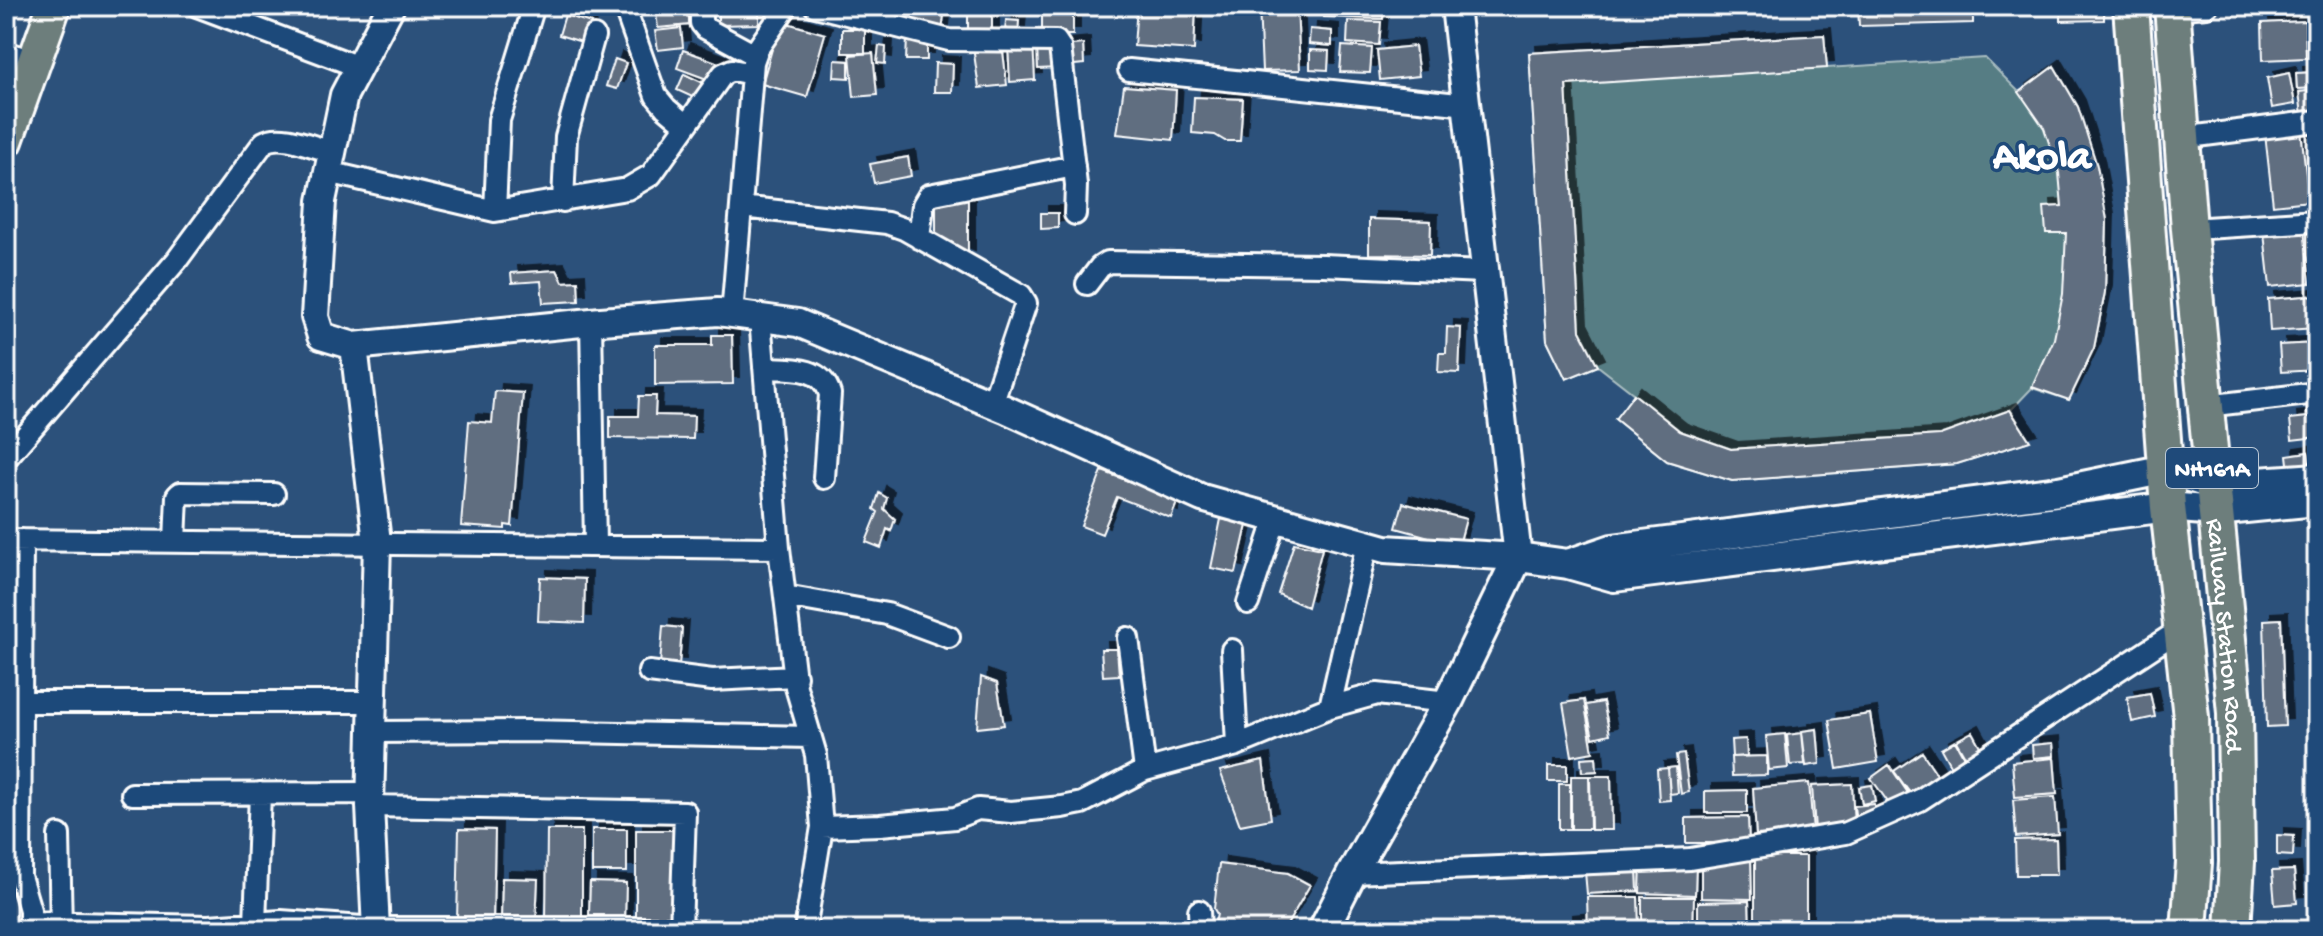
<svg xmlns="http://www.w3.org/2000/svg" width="2323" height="936" font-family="'Gochi Hand',sans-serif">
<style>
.green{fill:#567d84;stroke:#aabec2;stroke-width:2}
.building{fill:#616e80;stroke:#fff;stroke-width:2;filter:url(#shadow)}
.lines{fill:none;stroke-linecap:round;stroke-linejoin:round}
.minor-casing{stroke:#fff;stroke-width:26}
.tertiary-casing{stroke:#fff;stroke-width:32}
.secondary-casing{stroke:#fff;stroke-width:34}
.primary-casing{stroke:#fff;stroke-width:38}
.trunk-casing{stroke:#fff;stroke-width:40}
.minor{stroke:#1f4a7a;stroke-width:20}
.tertiary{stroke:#1f4a7a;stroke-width:26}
.secondary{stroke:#1f4a7a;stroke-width:28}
.primary{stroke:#6d7e7c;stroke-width:32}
.trunk{stroke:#6d7e7c;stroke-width:34}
.labels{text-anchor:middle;stroke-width:7;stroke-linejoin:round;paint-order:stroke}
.shield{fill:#1f4a7a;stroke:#bcc9d7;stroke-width:2}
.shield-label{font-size:24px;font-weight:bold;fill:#fff}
.street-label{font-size:26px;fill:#fff;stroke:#1f4a7a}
.town-label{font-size:42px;font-weight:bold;fill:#fff;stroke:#1f4a7a}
</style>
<defs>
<filter id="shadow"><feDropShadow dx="7" dy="-7" stdDeviation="0" flood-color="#0009"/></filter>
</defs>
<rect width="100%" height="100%" fill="#2c517b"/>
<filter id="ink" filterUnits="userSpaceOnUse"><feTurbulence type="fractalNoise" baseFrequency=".0125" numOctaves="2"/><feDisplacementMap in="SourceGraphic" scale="16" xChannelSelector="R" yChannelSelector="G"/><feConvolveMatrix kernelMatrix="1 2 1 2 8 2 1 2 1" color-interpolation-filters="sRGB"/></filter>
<g filter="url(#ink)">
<!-- green -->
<path class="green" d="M1824,35L1827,68L1985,58L2019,92L2054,66L2078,107L2107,220L2105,292L2094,348L2069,400L2032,388L2011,410L2030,441L1957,464L1732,481L1667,461L1615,419L1634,394L1598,366L1566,379L1547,340L1529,53Z"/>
<!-- building -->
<path class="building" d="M655,6H687L690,25L658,28Z
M718,6H759V24L718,25Z
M914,6H945L942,32L912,29Z
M968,6H992V36H968Z
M1137,6H1196L1194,50L1134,46Z
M1259,6H1297L1300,70L1262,71Z
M1324,6H1384L1383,19L1324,17Z
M1858,6H1973V23L1859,26Z
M2061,6H2104V20L2061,21Z
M1073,9V35H1042V10Z
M565,15L591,23L585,43L559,35Z
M1006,20L1019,21L1018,33L1005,32Z
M780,21L825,34L807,97L762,84Z
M1348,21L1381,22L1379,45L1347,43Z
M2305,21L2306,58L2263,60L2262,23Z
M681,28L683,47L658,50L655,31Z
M842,29H865V53H842Z
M1310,29L1332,31V46L1309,44Z
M1824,35L1827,68L1566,85L1580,331L1598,366L1566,379L1547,340L1529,53Z
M907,38H927V60H906Z
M1033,42L1035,80L1010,82L1008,44Z
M1002,43L1007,85L979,88L973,47Z
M1083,44L1084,64L1064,66L1063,46Z
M1037,45H1057L1058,68L1038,69Z
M879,46L886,47L885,64L877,63Z
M1342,46L1372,48L1370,73L1340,72Z
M1415,46L1419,76L1380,80L1377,50Z
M683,50L722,64L715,82L677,68Z
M1310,50L1329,51L1328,70L1310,69Z
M873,53L877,95L854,97L850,55Z
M615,59L626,63L617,89L606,86Z
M835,60L849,61V78L834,77Z
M935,63L953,64L952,92H934Z
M2054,66L2078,107L2097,166L2107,220L2105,292L2094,348L2069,400L2032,387L2054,339L2063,294L2066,233H2046L2044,207L2062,206L2059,173L2044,128L2019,92Z
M2317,72V88L2297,89L2296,73Z
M2289,73L2295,104L2272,108L2267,78Z
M684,74L708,85L701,101L677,90Z
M1124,86L1176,90L1173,140L1117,134Z
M2317,90V114L2302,115L2299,92Z
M1194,97L1243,99L1240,141H1225L1215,135L1192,133Z
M2301,130L2309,201L2273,205L2265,134Z
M908,157L911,176L874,183L870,164Z
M936,195H968V257L936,243Z
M1041,213H1058V228L1041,229Z
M1369,219L1431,221L1430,255L1369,254Z
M2304,229L2310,283L2270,287L2264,233Z
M557,270L563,282L578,281L579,301L543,303L541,281L512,283L511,273Z
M2317,295V328L2270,331L2268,299Z
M1447,327L1461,328L1459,373L1438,372L1439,353H1446Z
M712,335H732L733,384L655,385V345H712Z
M2317,343V370L2281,372L2279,345Z
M495,391L523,393L512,526L505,525V529L461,526L469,421L492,423Z
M1634,394L1680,431L1731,449L1940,435L2010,410L2030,441L1957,464L1732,481L1667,461L1615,419Z
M639,396H656L655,415L694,416L693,439L610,438V416H638Z
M2307,399H2317V413L2307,414Z
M2317,416V437L2292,440L2290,419Z
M2308,452L2310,469L2289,472L2287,455Z
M1102,471L1178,500L1171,518L1117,497L1102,534L1081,526Z
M879,493L887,498L884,509L895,519L891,531L887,529L881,548L866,542L878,512L874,509Z
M1403,503L1466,519L1459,545L1396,528Z
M1221,519L1247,525L1236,573L1211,568Z
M1294,543L1322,549L1307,607L1278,594Z
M540,577L585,579L584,623L538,621Z
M2281,619L2285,726L2267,727L2264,620Z
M663,626L682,628L679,666L660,665Z
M1101,649H1117L1119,675L1103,676Z
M981,677L997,683L1004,725L977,728Z
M2150,693L2155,717L2132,722L2127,697Z
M1584,700L1593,752L1572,756L1563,703Z
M1603,702L1610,734L1593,738L1586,705Z
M1870,714L1878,762L1837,769L1829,720Z
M1817,729L1820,764L1806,766L1802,731Z
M1972,732L1983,752L1967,760L1956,741Z
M1802,733L1805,764L1790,765L1787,735Z
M1785,734L1788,768L1769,770L1766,736Z
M1746,739L1747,756L1732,757L1731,740Z
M1955,741L1966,761L1952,769L1941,749Z
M2053,743L2054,756L2033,758L2032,745Z
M1922,752L1940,779L1913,797L1894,771Z
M1684,754L1689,792L1681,794L1676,755Z
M1767,756V775L1732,776L1731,757Z
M1596,757L1597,771L1582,772L1581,758Z
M2054,758L2057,794L2015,797L2012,762Z
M1263,761L1271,819L1240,825L1220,771Z
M1548,765H1567V781H1548Z
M1889,765L1910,796L1892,808L1871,778Z
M1676,767L1678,793L1670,794L1668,768Z
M1668,768L1670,800L1659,801L1657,769Z
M1571,776H1589L1590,829H1571Z
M1590,776H1611L1612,830H1591Z
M1809,783L1813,831L1756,835L1753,788Z
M1559,784H1570V829H1559Z
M1852,784L1854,828L1815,830L1812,786Z
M1872,785L1875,801L1862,804L1859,787Z
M1747,790V813H1705V791Z
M2055,797L2058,834L2016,837L2013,800Z
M1874,804L1876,820L1856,822L1854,806Z
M1748,817L1749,843H1686V818Z
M459,829L495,830L493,921H457Z
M592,829H627V872H592Z
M547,830H582V921H546Z
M636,830H674V922H636Z
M2277,835L2294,836L2293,856L2277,855Z
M2056,839L2057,875H2016L2015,840Z
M1755,856H1806V930H1755Z
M1751,858L1752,899L1701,898V860Z
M1641,862L1696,864L1695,895L1640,893Z
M1219,864L1288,873L1310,885L1284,930L1214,928L1217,914L1214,909Z
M1637,869L1638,891L1587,894L1585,872Z
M2294,870L2297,903L2275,905L2272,871Z
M502,878L538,879L536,923L501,922Z
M590,882L626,883L625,922H604L603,915H589Z
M1587,897H1638L1639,930H1588Z
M1642,897H1694L1693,930H1642Z
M1749,901L1750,930H1698V902Z
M1583,920L1584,930H1566V922Z"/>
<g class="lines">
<defs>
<path id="minor" d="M197,6L359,67
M624,6L656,96L666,108L686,125
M701,6V23L705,28L755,55
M815,6L949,40L1056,41L1060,47L1076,185L1075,214
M2172,9L2207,6
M6,52L34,62
M1129,70L1468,105
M2181,138L2317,121
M328,172L495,211L627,189L651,175L723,74L732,70L752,74
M563,201L566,137L594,36
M741,207L887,223L904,229L1021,295L1026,303L992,404
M495,211L499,120L534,6
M2189,229L2317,221
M919,238L923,205L929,195L1074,166
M1087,284L1100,267L1108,262L1323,265L1483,272
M732,315L753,62L758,48L787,6
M760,318L779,548
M591,322L595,545
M764,368C788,369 822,365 830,394L824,478
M2206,406L2317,393
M8,456L177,260L264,142C281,132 313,147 332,152
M6,540L779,548L796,687L816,755L822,827L805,930
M22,540L20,876L30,910V930
M175,541L177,496L180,493L274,494
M785,596L887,614L949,637
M1248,603L1276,518
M1128,638L1145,770
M1232,650L1237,745
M649,672L712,680L796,676
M6,702H373
M1330,707L1367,544
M374,732L527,731L810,737
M132,794L371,793
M370,806L685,812L681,930
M822,827L880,825L955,818L978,809L1011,812L1062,807L1082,803L1145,770L1237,745L1330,707L1377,694L1448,702
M59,835L61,930
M1352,873L1690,859L1846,833L1920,800L2181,629
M1199,911L1200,930
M30,922L208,926L281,921L376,928H663L691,930
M255,923L260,793"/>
<path id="tertiary" d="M391,6L344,95L322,201L315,317L321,336L354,346L601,321L718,312L798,323L1005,409L1202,498L1385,549L1518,557L1455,6
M354,346L377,542L370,806L376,930"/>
<path id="secondary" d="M1568,564L1612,549L2059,491L2166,469L2213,485L2317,478
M1323,930L1352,873L1448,702L1518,557L1568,564L1614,577L2168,507L2216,511L2317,501"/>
<path id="primary" d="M6,141L54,6"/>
<g id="trunk">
<path d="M2131,6L2168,507L2191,717L2194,863L2189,930"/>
<path id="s1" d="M2172,6L2189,229L2235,713L2237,862L2233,930"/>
</g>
</defs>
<!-- minor casing -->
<use href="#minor" class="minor-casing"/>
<!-- tertiary casing -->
<use href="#tertiary" class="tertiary-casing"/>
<!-- secondary casing -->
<use href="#secondary" class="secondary-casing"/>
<!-- primary casing -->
<use href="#primary" class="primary-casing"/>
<!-- trunk casing -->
<use href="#trunk" class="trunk-casing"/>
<!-- minor -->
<use href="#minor" class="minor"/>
<!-- tertiary -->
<use href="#tertiary" class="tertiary"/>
<!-- secondary -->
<use href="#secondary" class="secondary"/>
<!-- primary -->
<use href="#primary" class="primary"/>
<!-- trunk -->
<use href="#trunk" class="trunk"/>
</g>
</g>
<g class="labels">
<!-- shield labels -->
<rect class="shield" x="2166" y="448" width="92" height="40" rx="6"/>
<g class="shield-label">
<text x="2212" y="476">NH161A</text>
</g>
<!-- street labels -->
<g class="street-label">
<text dy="9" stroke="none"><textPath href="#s1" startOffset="632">Railway Station Road</textPath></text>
</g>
<!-- town labels -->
<g class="town-label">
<text x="2042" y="167">Akola</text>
</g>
</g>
<!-- margin -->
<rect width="2323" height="936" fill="none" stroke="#1f4a7a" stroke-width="32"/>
<rect x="16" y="16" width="2291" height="904" fill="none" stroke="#fff" stroke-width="3" filter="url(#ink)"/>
</svg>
